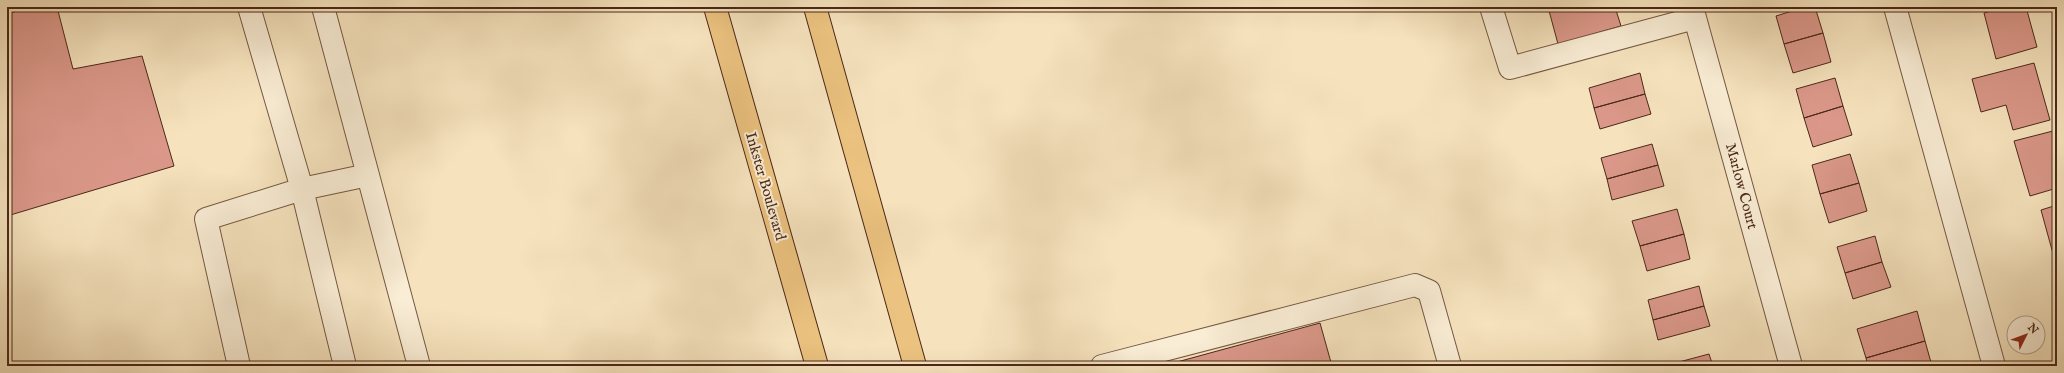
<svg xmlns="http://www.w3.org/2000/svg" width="2064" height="373" font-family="'IM FELL English',serif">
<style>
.building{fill:#db988a;stroke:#4a2818}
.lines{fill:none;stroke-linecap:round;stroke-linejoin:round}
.minor-casing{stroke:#755742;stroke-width:24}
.major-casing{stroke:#4a2818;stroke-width:24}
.minor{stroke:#f9edd5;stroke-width:22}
.major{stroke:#ebc27f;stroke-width:22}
.labels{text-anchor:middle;stroke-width:4;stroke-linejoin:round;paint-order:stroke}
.street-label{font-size:15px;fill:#4a2818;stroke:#f9edd5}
</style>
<rect width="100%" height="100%" fill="#f6e3be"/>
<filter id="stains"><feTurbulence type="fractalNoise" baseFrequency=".005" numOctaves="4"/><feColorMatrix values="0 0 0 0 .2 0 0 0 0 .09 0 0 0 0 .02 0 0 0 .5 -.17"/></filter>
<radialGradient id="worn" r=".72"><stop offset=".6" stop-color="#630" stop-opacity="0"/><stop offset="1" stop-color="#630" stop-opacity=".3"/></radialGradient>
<!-- building -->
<path class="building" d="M30,7H57L73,69L142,56L174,166L7,216V14Z
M1548,7H1615L1621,26L1558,44Z
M1805,7H1815L1823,33L1784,44L1776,16Z
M2006,7H2026L2037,47L1996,59L1984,13Z
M1823,33L1831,62L1793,73L1784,44Z
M2034,63L2050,120L2013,130L2006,105L1981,112L1972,79Z
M1640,73L1645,94L1594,108L1589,88Z
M1835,78L1843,106L1804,118L1796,89Z
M1645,94L1651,114L1600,129L1594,108Z
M1843,106L1852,135L1813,147L1804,118Z
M2053,131L2057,146V188L2030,196L2014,141Z
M1652,144L1658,165L1607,179L1601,158Z
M1850,154L1859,183L1820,194L1812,165Z
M1658,165L1664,186L1612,200L1607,179Z
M1859,183L1867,211L1829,223L1820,194Z
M2057,205V260L2055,261L2041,210Z
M1677,209L1684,234L1640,246L1632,221Z
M1684,234L1690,259L1647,271L1640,246Z
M1875,236L1882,262L1845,273L1837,247Z
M1882,262L1891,287L1853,299L1845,273Z
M1699,286L1704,306L1653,320L1648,300Z
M1704,306L1710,326L1658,340L1653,320Z
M1917,311L1925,341L1866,358L1857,329Z
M1320,323L1332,366L1166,365Z
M1925,341L1932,366H1868L1866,358Z
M1709,354L1713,366H1664Z"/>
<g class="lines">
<defs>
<path id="minor" d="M323,7L419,366
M1491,7L1510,68L1695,18
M1692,7L1791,366
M1895,7L1994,366
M239,366L206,219L302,189L249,7
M345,366L302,189L368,175
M1102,366L1415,285L1429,291L1450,366"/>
<path id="major" d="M715,7L817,366
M815,7L915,366"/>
</defs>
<!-- minor casing -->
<use href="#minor" class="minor-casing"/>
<!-- major casing -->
<use href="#major" class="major-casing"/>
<!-- minor -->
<use href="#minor" class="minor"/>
<!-- major -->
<use href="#major" class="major"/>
</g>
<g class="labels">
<!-- street labels -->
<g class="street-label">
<text transform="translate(766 186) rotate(74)" y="5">Inkster Boulevard</text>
<text transform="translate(1742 186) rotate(75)" y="5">Marlow Court</text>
</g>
</g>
<!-- margin -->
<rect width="2064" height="373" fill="none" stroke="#f6e3be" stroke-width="24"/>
<rect x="8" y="8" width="2048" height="357" fill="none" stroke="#4a2818" stroke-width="2"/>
<rect x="12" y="12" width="2040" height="349" fill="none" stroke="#4a2818"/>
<!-- north arrow -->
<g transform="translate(2026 335) rotate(48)"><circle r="19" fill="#f9edd5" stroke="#b39e89"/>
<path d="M0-3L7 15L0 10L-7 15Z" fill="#8f2418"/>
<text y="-6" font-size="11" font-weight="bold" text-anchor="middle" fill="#4a2818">N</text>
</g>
<rect width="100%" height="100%" filter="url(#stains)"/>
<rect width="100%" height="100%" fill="url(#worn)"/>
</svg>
